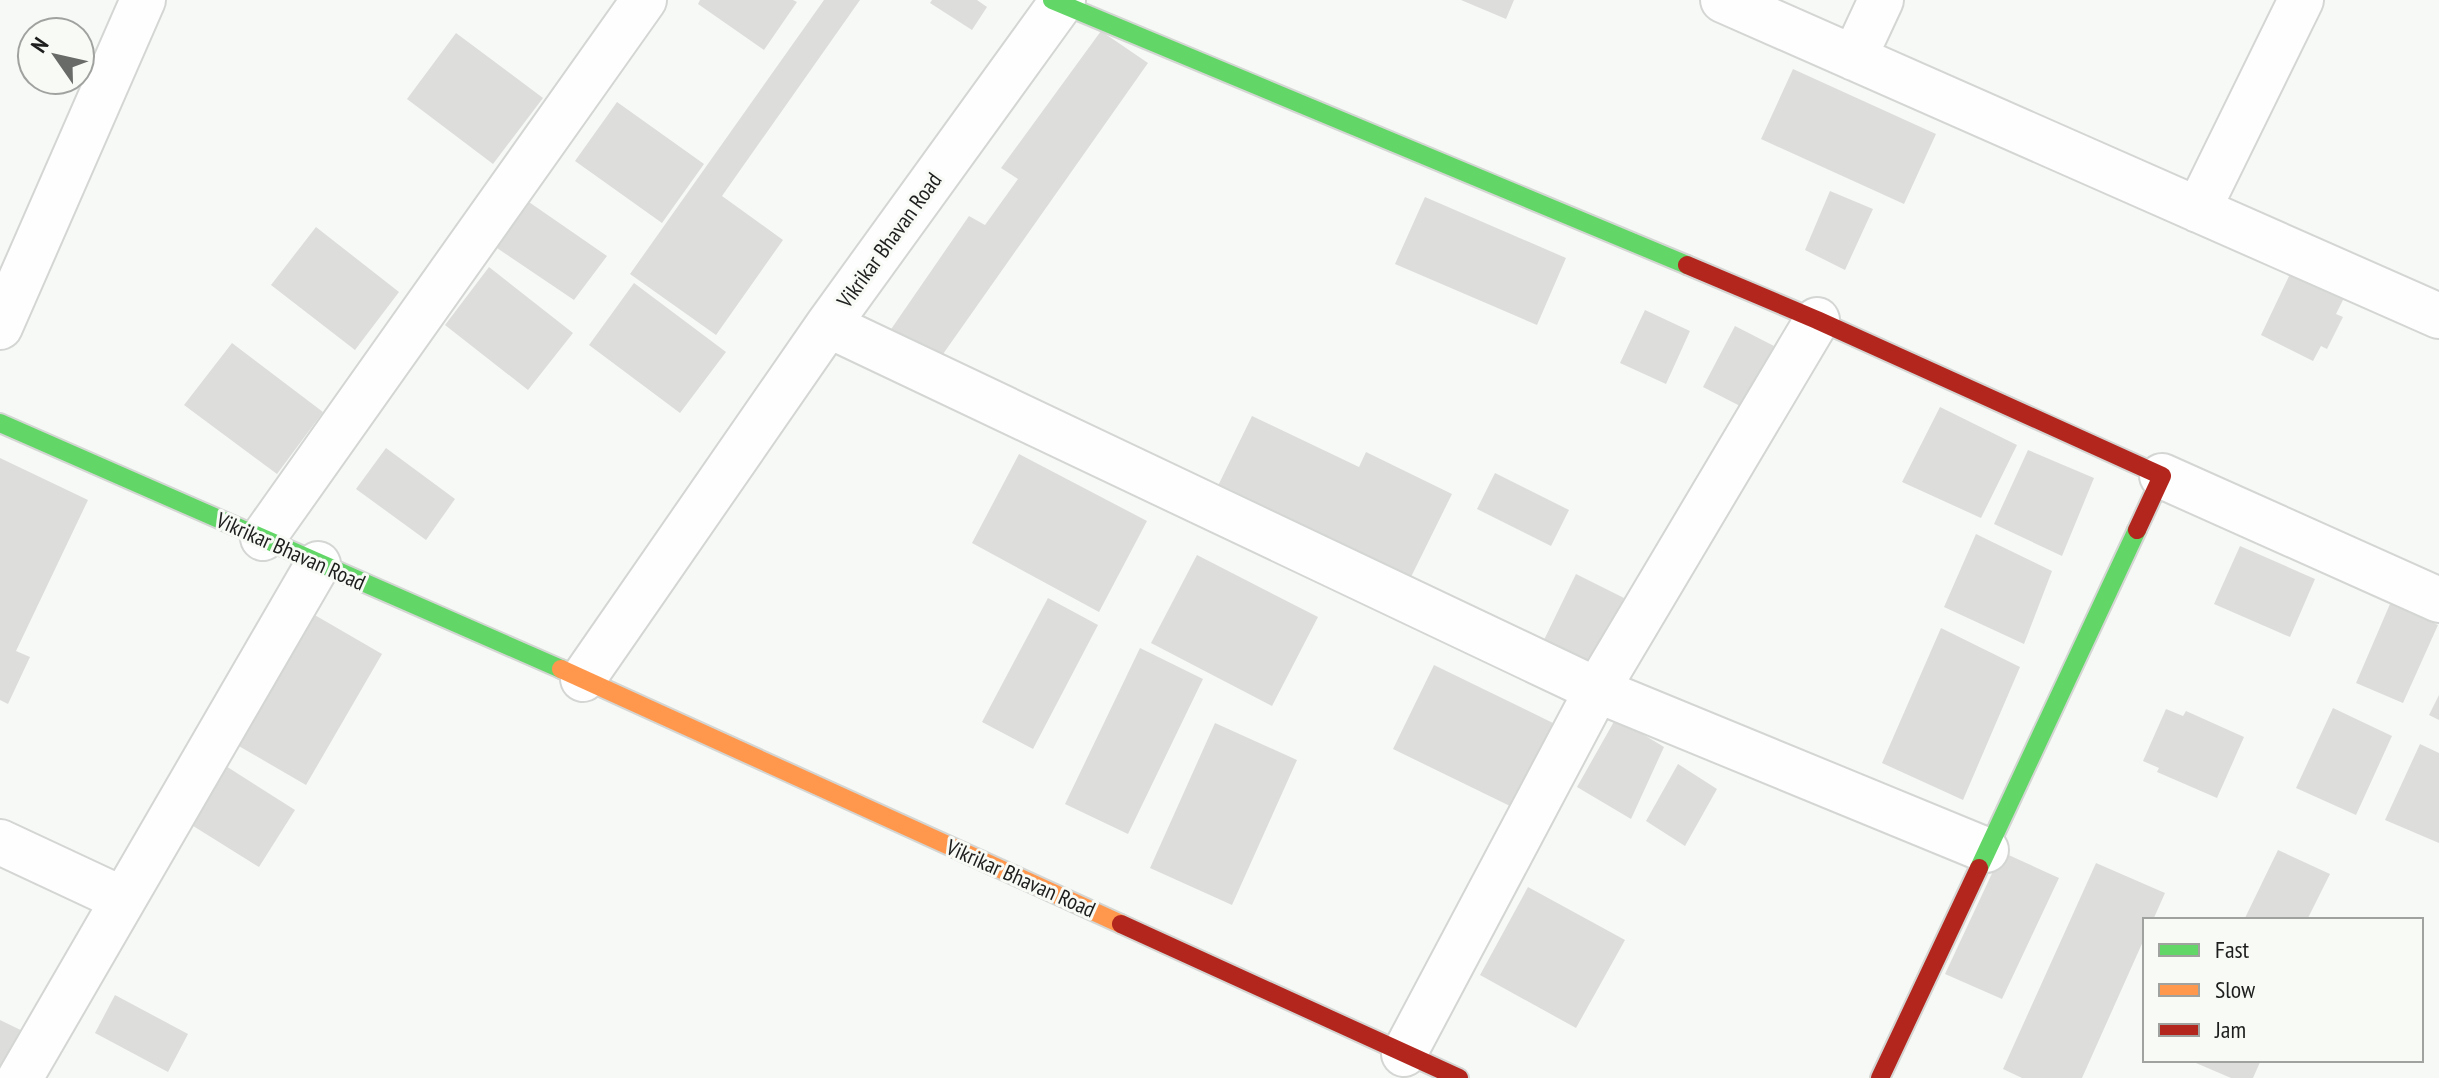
<svg xmlns="http://www.w3.org/2000/svg" width="2439" height="1078" font-family="'PT Sans Narrow',sans-serif">
<style>
.building{fill:#dddedc}
.lines{fill:none;stroke-linecap:round;stroke-linejoin:round}
.street-casing{stroke:#d4d6d4;stroke-width:48}
.fast-casing{stroke:#d4d6d4;stroke-width:22}
.slow-casing{stroke:#d4d6d4;stroke-width:22}
.jam-casing{stroke:#d4d6d4;stroke-width:22}
.street{stroke:#fefefe;stroke-width:44}
.fast{stroke:#63d668;stroke-width:18}
.slow{stroke:#ff974d;stroke-width:18}
.jam{stroke:#b3261e;stroke-width:18}
.labels{text-anchor:middle;stroke-width:6;stroke-linejoin:round;paint-order:stroke}
.street-label{font-size:22px;fill:#1d1e1d;stroke:#f7faf5}
</style>
<rect width="100%" height="100%" fill="#f7f9f6"/>
<!-- building -->
<path class="building" d="M700,0H793L797,2L764,50L698,4Z
M824,0H860L722,196L783,240L716,335L630,274Z
M932,0H977L987,7L972,30L930,3Z
M1461,0H1514L1506,19Z
M1101,31L1148,63L936,364L885,338L969,216L985,225L1018,179L1001,168Z
M456,33L543,98L493,164L407,99Z
M1793,69L1936,134L1904,204L1761,139Z
M617,102L704,164L662,223L575,161Z
M1830,191L1873,209L1845,270L1805,250Z
M1425,197L1566,258L1537,325L1395,264Z
M526,200L607,256L574,300L494,246Z
M316,227L399,292L355,350L271,285Z
M489,267L573,333L528,390L445,325Z
M2291,272L2344,298L2336,314L2343,317L2327,349L2321,346L2313,361L2261,335Z
M634,283L726,352L680,413L589,345Z
M1645,310L1690,331L1666,384L1620,363Z
M1735,326L1774,346L1742,407L1703,387Z
M232,343L323,412L277,474L184,405Z
M1940,407L2017,445L1981,518L1902,482Z
M1252,416L1359,467L1366,452L1452,494L1410,579L1212,498Z
M386,448L455,499L426,540L356,489Z
M2028,450L2094,478L2062,556L1994,524Z
M1019,454L1147,521L1099,612L972,543Z
M0,458L88,500L16,651L30,657L8,704L0,700Z
M1495,473L1569,510L1551,546L1477,509Z
M1976,534L2052,571L2024,644L1944,607Z
M2240,546L2315,579L2290,637L2214,604Z
M1197,555L1318,617L1272,706L1151,643Z
M1576,574L1624,598L1590,670L1541,646Z
M1048,598L1098,625L1033,749L982,722Z
M2390,604L2438,625L2403,703L2356,683Z
M313,614L382,654L306,785L237,745Z
M1941,628L2020,667L1963,800L1882,763Z
M1140,648L1203,679L1128,834L1065,804Z
M1434,665L1553,723L1512,807L1393,749Z
M2439,695V720L2429,715Z
M2333,708L2392,736L2356,815L2296,788Z
M2166,709L2183,716L2186,711L2244,737L2217,798L2157,772L2159,768L2143,761Z
M1616,718L1664,747L1631,819L1577,787Z
M1215,723L1297,760L1232,905L1150,868Z
M2420,744L2439,753V843L2385,820Z
M218,761L295,810L259,867L182,819Z
M1678,764L1717,789L1685,846L1646,821Z
M2278,850L2330,874L2307,920H2244Z
M2002,852L2059,878L2002,999L1945,974Z
M2096,863L2165,893L2153,920H2145V937L2082,1078H2022L2003,1069Z
M1528,887L1625,940L1576,1028L1480,975Z
M115,995L188,1034L168,1072L95,1033Z
M0,1020L33,1036L0,1077Z
M2189,1060H2261L2253,1078H2231Z"/>
<g class="lines">
<defs>
<path id="street" d="M1723,0L2439,316
M1854,58L1881,0
M2198,210L2301,0
M1817,320L1597,690L1986,850
M828,325L1597,690L1404,1054
M0,327L143,0
M2162,476L2439,600
M263,538L644,0
M583,679L828,325L1063,0
M0,842L122,899
M20,1078L318,564"/>
<path id="fast" d="M1052,0L1687,265
M0,423L561,669
M1979,868L2137,530"/>
<path id="slow" d="M561,669L1121,924"/>
<path id="jam" d="M1687,265L1817,320L2162,476L2137,530
M1121,924L1459,1078
M1880,1078L1979,868"/>
</defs>
<!-- street casing -->
<use href="#street" class="street-casing"/>
<!-- fast casing -->
<use href="#fast" class="fast-casing"/>
<!-- slow casing -->
<use href="#slow" class="slow-casing"/>
<!-- jam casing -->
<use href="#jam" class="jam-casing"/>
<!-- street -->
<use href="#street" class="street"/>
<!-- fast -->
<use href="#fast" class="fast"/>
<!-- slow -->
<use href="#slow" class="slow"/>
<!-- jam -->
<use href="#jam" class="jam"/>
</g>
<g class="labels">
<!-- street labels -->
<g class="street-label">
<text transform="translate(889 240) rotate(-54)" y="8">Vikrikar Bhavan Road</text>
<text transform="translate(291 551) rotate(24)" y="8">Vikrikar Bhavan Road</text>
<text transform="translate(1021 878) rotate(24)" y="8">Vikrikar Bhavan Road</text>
</g>
</g>
<!-- legend -->
<rect x="2143" y="918" width="280" height="144" fill="#f7faf5" stroke="#a0a29f" stroke-width="2"/>
<rect x="2159" y="944" width="40" height="12" fill="#63d668" stroke="#a0a29f" stroke-width="2"/>
<text x="2215" y="958" font-size="24" fill="#1d1e1d">Fast</text>
<rect x="2159" y="984" width="40" height="12" fill="#ff974d" stroke="#a0a29f" stroke-width="2"/>
<text x="2215" y="998" font-size="24" fill="#1d1e1d">Slow</text>
<rect x="2159" y="1024" width="40" height="12" fill="#b3261e" stroke="#a0a29f" stroke-width="2"/>
<text x="2215" y="1038" font-size="24" fill="#1d1e1d">Jam</text>
<!-- north arrow -->
<g transform="translate(56 56) rotate(304)"><circle r="38" fill="#f7faf5" stroke="#a0a29f" stroke-width="2"/>
<path d="M0-6L14 30L0 20L-14 30Z" fill="#696b69"/>
<text y="-12" font-size="22" font-weight="bold" text-anchor="middle" fill="#1d1e1d">N</text>
</g>
</svg>
